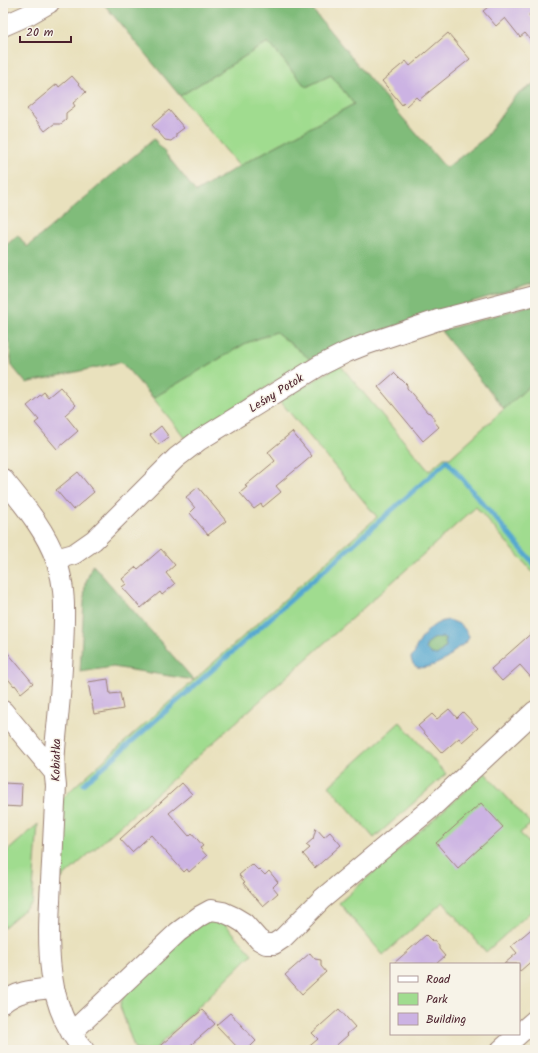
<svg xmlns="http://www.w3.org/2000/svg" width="538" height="1053" font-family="Kalam,sans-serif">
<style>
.green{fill:#a0dc8f;stroke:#757e5d}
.forest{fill:#80bc7a;stroke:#656e52}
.water{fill:#54a7d0;stroke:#4f637e;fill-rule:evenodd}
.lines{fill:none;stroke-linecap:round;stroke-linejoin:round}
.stream{stroke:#54a7d0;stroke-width:5}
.building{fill:#ccb3e3}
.minor-casing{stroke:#9a8074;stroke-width:22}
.minor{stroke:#fff;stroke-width:20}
.labels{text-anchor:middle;stroke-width:3;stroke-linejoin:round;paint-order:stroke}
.street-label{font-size:12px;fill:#4a1f2b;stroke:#f7f3e8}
</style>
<rect width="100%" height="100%" fill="#f7f3e8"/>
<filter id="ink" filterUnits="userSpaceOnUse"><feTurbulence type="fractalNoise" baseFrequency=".025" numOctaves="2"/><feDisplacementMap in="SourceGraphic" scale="8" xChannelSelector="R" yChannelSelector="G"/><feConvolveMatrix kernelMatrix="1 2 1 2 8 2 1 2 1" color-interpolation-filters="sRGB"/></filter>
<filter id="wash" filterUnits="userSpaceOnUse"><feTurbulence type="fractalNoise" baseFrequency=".012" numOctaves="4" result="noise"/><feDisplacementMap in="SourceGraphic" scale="16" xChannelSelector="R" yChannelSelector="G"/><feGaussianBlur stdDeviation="0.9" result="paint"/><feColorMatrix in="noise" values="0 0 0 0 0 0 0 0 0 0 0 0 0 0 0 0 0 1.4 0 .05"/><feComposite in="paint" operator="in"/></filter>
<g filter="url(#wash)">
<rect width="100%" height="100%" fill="#e9e1bd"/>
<!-- green -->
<path class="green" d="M268,42L306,87L331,75L354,104L239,166L180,96Z
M276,332L310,359L224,415L187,440L153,398L246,343Z
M340,365L429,471L444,458H450L535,381V575L476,507L61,879L62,799L74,787L377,517L280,401Z
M400,722L446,774L374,838L329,786Z
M485,773L531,824L520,833L535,850V908L486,952L443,902L383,955L339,903Z
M38,824L32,903L3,928V855Z
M219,917L252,954L154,1050H135L120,1006L126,989L196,925Z"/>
<!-- forest -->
<path class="forest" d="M103,3H307L377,88L446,168L485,138L515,96L535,83V283L428,315L329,349L310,359L276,332L246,343L153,398L121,362L26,383L12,366L9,342L3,335V248L18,235L27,247L154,139L196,192L239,166L354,104L331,75L306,87L268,42L180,96Z
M535,304V381L504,409L441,331Z
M93,565L194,680L113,667L80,672L85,584Z
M441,636L445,638L446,647L437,655L431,654L426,649V646C430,640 434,638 441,636Z"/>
<!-- water -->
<path class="water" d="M448,620C459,623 463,625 469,636C469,637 468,640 467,641C464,645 458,647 455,650C452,653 451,656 449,657C439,664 412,677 411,657L415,653C415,647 417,646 420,641C427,630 435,622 448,620ZM441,637L445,638L446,647L437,655L431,654L426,649V646C430,640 434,638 441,637Z"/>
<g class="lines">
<!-- stream -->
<path class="stream" d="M84,784L447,461L535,565"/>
</g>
<g id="blocks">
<!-- building -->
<path class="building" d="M493,3H527L534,11L529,15L535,22V45L525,33L520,37L505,18L496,26L483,11Z
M448,33L470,59L419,100L416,97L406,106L403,103L402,105L382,81L406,61L410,66Z
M72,76L86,92L73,103L75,106L66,113V120L61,124H54L45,131L27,109L57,84L59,87Z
M169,110L184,128L176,134V137L171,141L165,140L152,125Z
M394,373L400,379L402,380L407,385V388L427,412L430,413L434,418V421L439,427L423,441L378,387Z
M60,387L76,405L65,415L78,431L57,449L35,423L39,420L27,406L44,392L48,397Z
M161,426L169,437L158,445L150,435Z
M292,432L312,456L276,486L281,492L263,507L261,504L254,509L240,493L247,487L245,486L275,461L268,452Z
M78,472L94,492L73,510L56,490Z
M198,487L226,521L208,535L190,513L195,508L186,497Z
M161,549L175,565L166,573L175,584L162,595L160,592L141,608L122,587L126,584L122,579L136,567L138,569Z
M535,630V682L520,665L502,681L491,669Z
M3,647L33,683L21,693L15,685L14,686L3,673Z
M108,679L110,694L120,693L123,709L94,714L88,682Z
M449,709L457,718L463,712L478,728L462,742L459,738L442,753L418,726L432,714L437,719Z
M4,783L22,784L21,807L3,806V787H4Z
M182,783L192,794L169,813L189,836L192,833L203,846L200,848L207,856L189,872L187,869L184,872L151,835L132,852L120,839Z
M481,803L503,827L458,868L436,843Z
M316,828L324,837L330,832L341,845L315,868L303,854L310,848L306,845L313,839Z
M252,864L258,870L259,869L265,875L269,871L278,882L273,887L278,893L263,906L243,883L245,882L239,875Z
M535,926V958L519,972V964H504L517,953L511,946Z
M426,935L432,941L436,942L439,946V949L445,956L436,964H393Z
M310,953L315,959L321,960V966L326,972L302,994L285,975Z
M339,1009L355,1027L347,1034L348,1035L331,1050H305L318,1039L312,1033Z
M202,1010L215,1024L185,1050H155Z
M230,1013L256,1041L247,1050H240L216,1025Z"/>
</g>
</g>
<g filter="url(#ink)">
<use href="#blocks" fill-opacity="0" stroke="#9a8074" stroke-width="1"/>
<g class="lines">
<defs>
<path id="minor" d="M3,26L28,15L49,3
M3,479C23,504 45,529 56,560C67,589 64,619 63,650C62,669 61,688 59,707C57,733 52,760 56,786C54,818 53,849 51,881C48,938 43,1004 84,1050
M56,559L74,554L94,540L176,458L198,441L319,366L347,352L367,344L438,320L535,295
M3,711L54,772
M3,1003C18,990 35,990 54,988
M71,1033L178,932L200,916L211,910L223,912L234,917L244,923L259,940L266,944H274L283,938L322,899L430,809L535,711
M519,1034L535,1020
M501,1050L519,1034"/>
</defs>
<!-- minor casing -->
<use href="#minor" class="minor-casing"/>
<!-- minor -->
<use href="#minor" class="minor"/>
</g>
</g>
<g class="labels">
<!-- street labels -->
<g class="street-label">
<text transform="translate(276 393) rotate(-32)" y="4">Leśny Potok</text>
<text transform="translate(56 760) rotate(-89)" y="4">Kobiałka</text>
</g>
</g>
<!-- margin -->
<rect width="538" height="1053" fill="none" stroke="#f7f3e8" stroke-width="16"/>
<!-- legend -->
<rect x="390" y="963" width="130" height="72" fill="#f7f3e8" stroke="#b29e9c"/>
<rect x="398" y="976" width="20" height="6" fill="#ffffff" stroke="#b29e9c"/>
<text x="426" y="983" font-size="12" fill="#4a1f2b">Road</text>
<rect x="398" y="993" width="20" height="12" fill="#a0dc8f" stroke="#b29e9c"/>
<text x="426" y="1003" font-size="12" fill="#4a1f2b">Park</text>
<rect x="398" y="1013" width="20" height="12" fill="#ccb3e3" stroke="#b29e9c"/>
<text x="426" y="1023" font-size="12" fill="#4a1f2b">Building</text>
<!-- scale -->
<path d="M20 36v6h51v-6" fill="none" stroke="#4a1f2b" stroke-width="2"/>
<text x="26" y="36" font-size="12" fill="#4a1f2b" stroke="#f7f3e8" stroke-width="3" paint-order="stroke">20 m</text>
</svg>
